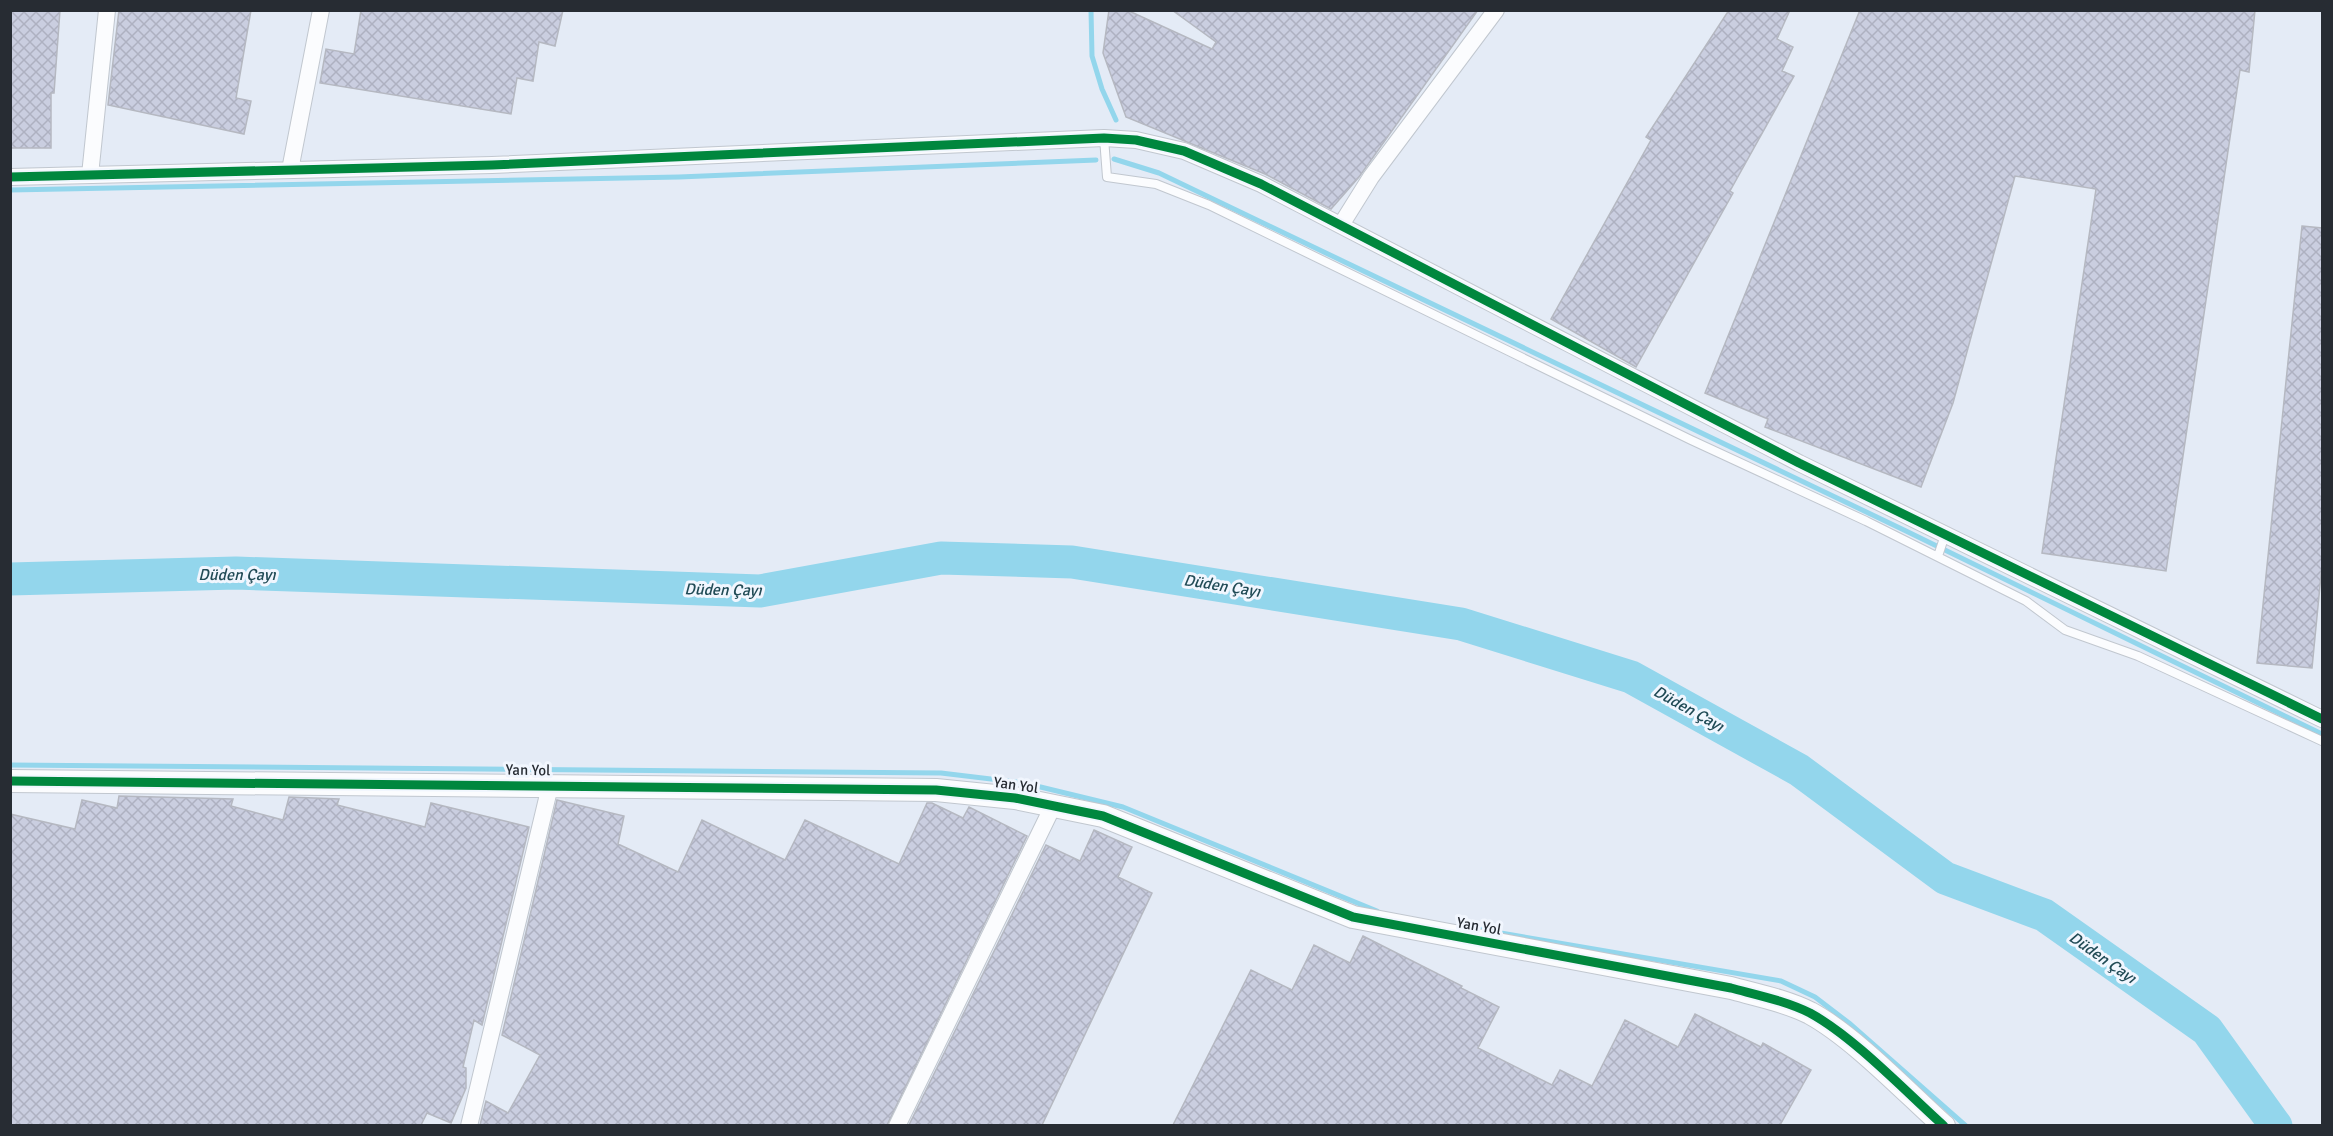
<svg xmlns="http://www.w3.org/2000/svg" width="2333" height="1136" font-family="Signika,sans-serif">
<style>
.lines{fill:none;stroke-linecap:round;stroke-linejoin:round}
.stream{stroke:#93d6ec;stroke-width:5}
.river{stroke:#93d6ec;stroke-width:33}
.building{fill:url(#building-cross-hatch);stroke:#b5b8c1;stroke-width:1.5}
.lane-casing{stroke:#c1c7cf;stroke-width:10}
.street-casing{stroke:#c1c7cf;stroke-width:18}
.secondary-casing{stroke:#c1c7cf;stroke-width:24}
.lane{stroke:#fbfcfe;stroke-width:8}
.street{stroke:#fbfcfe;stroke-width:16}
.secondary{stroke:#fbfcfe;stroke-width:22}
.cycleway-casing{stroke:#f1f6fe;stroke-width:13}
.cycleway{stroke:#00873e;stroke-width:9}
.labels{text-anchor:middle;stroke-width:6;stroke-linejoin:round;paint-order:stroke}
.street-label{font-size:15px;fill:#272c33;stroke:#f1f6fe}
.water-label{font-size:16px;font-style:italic;fill:#214b56;stroke:#f1f6fe}
</style>
<defs>
<pattern id="building-cross-hatch" width="8" height="8" patternUnits="userSpaceOnUse" patternTransform="scale(1.5)"><rect width="8" height="8" fill="#cacee0"/><path d="M0 0l8 8M0 8l8-8" fill="none" stroke="#aeb1c1"/></pattern>
</defs>
<rect width="100%" height="100%" fill="#e4ebf6"/>
<g class="lines">
<!-- stream -->
<path class="stream" d="M1091,10L1092,56L1102,89L1116,120
M1114,159L1159,173L1906,531L2322,734
M10,190L679,177L1096,160
M10,765L941,773L1024,783L1123,807L1377,911
M1460,926L1781,981L1815,997L1849,1023L1966,1126"/>
<!-- river -->
<path class="river" d="M10,579L236,573L760,591L941,558L1072,562L1461,624L1631,677L1799,770L1945,878L2044,915L2207,1030L2276,1126"/>
</g>
<!-- building -->
<path class="building" d="M10,10H60L54,93H51V148H10Z
M119,10H251L236,98L251,101L244,134L108,105Z
M361,10H563L555,46L539,42L533,81L517,78L511,114L320,83L326,49L354,54Z
M1109,10H1127L1212,49L1216,42L1172,10H1478L1359,177L1331,209L1265,174L1126,117L1103,53Z
M1729,10H1790L1777,39L1793,47L1782,71L1794,76L1730,191L1733,193L1636,367L1551,319L1651,140L1646,137Z
M1860,10H2255L2249,72L2240,70L2166,571L2042,553L2096,189L2015,176L1953,403L1921,487L1765,427L1768,419L1705,393Z
M2302,226L2322,228V565L2312,668L2257,663Z
M119,796L233,799L231,806L283,820L289,797L339,799L337,805L425,827L431,803L529,827L482,1025L474,1020L463,1067L466,1068V1088L451,1123L427,1113L421,1125H10V814L75,829L82,800L117,808Z
M557,800L624,816L618,844L678,872L702,820L785,860L805,820L899,864L927,803H932L963,818L969,807L1027,836L887,1125H480L486,1101L508,1113L540,1055L502,1035Z
M1094,830L1132,847L1118,877L1152,893L1042,1125H909L1046,845L1080,861Z
M1363,936L1462,986L1461,988L1499,1007L1478,1048L1552,1085L1560,1070L1592,1086L1625,1020L1678,1047L1695,1014L1761,1047L1763,1043L1811,1070L1780,1125H1173L1251,970L1292,990L1314,945L1350,963Z"/>
<g class="lines">
<defs>
<path id="lane" d="M1104,138L1107,177L1156,184L1209,205L1691,440L1866,521L2026,601L2065,630L2138,656L2322,741
M1938,556L1945,535"/>
<path id="street" d="M290,170L321,10
M90,175L107,10
M10,177L492,165L1104,138L1136,140L1184,151L1261,184L1799,463L2322,719
M1341,225L1371,177L1496,10
M469,1126L550,786
M897,1126L1053,806"/>
<path id="secondary" d="M10,781L936,790L1015,798L1103,816L1353,917L1731,988C1757,995 1786,1001 1810,1013C1854,1037 1905,1091 1944,1126"/>
</defs>
<!-- lane casing -->
<use href="#lane" class="lane-casing"/>
<!-- street casing -->
<use href="#street" class="street-casing"/>
<!-- secondary casing -->
<use href="#secondary" class="secondary-casing"/>
<!-- lane -->
<use href="#lane" class="lane"/>
<!-- street -->
<use href="#street" class="street"/>
<!-- secondary -->
<use href="#secondary" class="secondary"/>
<defs>
<path id="cycleway" d="M10,177L492,165L1104,138L1136,140L1184,151L1261,184L1799,463L2322,719
M10,781L936,790L1015,798L1103,816L1353,917L1731,988C1757,995 1786,1001 1810,1013C1854,1037 1905,1091 1944,1126"/>
</defs>
<!-- cycleway casing -->
<use href="#cycleway" class="cycleway-casing"/>
<!-- cycleway -->
<use href="#cycleway" class="cycleway"/>
</g>
<g class="labels">
<!-- street labels -->
<g class="street-label">
<text transform="translate(528 770) rotate(1)" y="5">Yan Yol</text>
<text transform="translate(1016 785) rotate(8)" y="5">Yan Yol</text>
<text transform="translate(1479 926) rotate(10)" y="5">Yan Yol</text>
</g>
<!-- water labels -->
<g class="water-label">
<text x="237" y="580">Düden Çayı</text>
<text transform="translate(1222 585) rotate(9)" y="6">Düden Çayı</text>
<text transform="translate(723 589) rotate(1)" y="6">Düden Çayı</text>
<text transform="translate(1689 708) rotate(29)" y="6">Düden Çayı</text>
<text transform="translate(2103 957) rotate(35)" y="6">Düden Çayı</text>
</g>
</g>
<!-- border -->
<rect width="2333" height="1136" fill="none" stroke="#272c33" stroke-width="24"/>
</svg>
